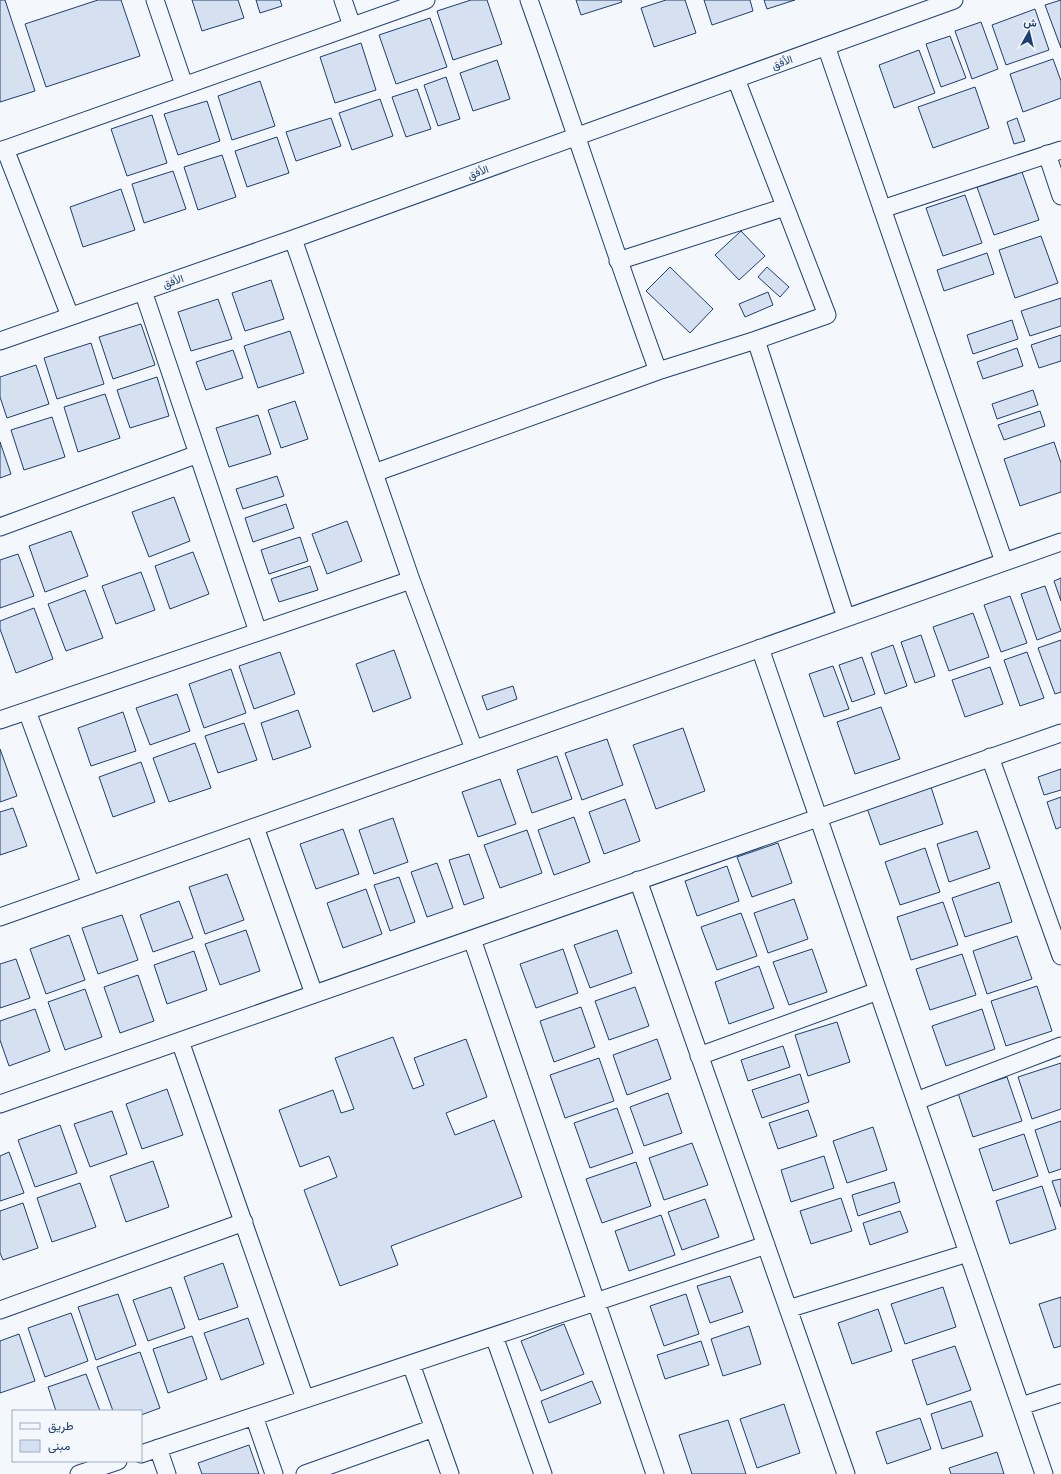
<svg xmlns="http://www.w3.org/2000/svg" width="1061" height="1474" font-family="'Golos Text',Vazirmatn,sans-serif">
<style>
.building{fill:#d5e0f0;stroke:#1d3f73}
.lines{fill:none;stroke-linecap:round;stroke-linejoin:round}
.street-casing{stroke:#1d3f73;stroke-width:19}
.street{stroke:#f4f7fb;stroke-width:17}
.labels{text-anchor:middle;stroke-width:3;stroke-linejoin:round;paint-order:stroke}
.street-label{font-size:11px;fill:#1d3f73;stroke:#f4f7fb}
</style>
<rect width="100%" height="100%" fill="#f4f7fb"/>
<!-- building -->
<path class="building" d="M0,0H5L35,91L0,102Z
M98,0H121L140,56L46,87L25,24Z
M192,0H238L244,18L202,31Z
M256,0H280L282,6L260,13Z
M471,0H487L502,44L453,60L437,11Z
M576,0H621L622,2L581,15Z
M666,0H685L696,33L654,47L641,8Z
M704,0H750L753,11L712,25Z
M764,0H795L767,9Z
M1061,0V48L1045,5Z
M1035,9L1049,50L1006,65L992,25Z
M430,18L447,67L396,84L379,35Z
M981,22L998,69L972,79L955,31Z
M950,36L966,78L941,87L926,44Z
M361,43L376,90L335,103L320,57Z
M919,50L935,93L894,108L879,65Z
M1053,59L1061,81V98L1023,112L1010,74Z
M497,60L510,99L473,111L460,73Z
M446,77L460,119L438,126L424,85Z
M260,81L275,126L232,140L218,96Z
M975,87L989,128L933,148L918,107Z
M417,89L431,129L406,137L392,97Z
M380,99L393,136L352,150L339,113Z
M207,101L220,141L178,155L164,114Z
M152,115L167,163L127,176L111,129Z
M331,118L341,146L296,161L286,132Z
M1017,118L1025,141L1014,144L1007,122Z
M277,137L289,173L247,187L235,151Z
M222,155L236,197L198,210L184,167Z
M173,171L186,209L144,223L132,184Z
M1022,172L1039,220L994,235L977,187Z
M121,189L135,230L83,247L70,207Z
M965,195L982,243L943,256L926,208Z
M741,231L765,256L739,280L715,255Z
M1041,236L1058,283L1015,298L999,250Z
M987,253L994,274L944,291L937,270Z
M670,267L713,309L690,333L646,291Z
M767,267L789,287L780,297L758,277Z
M271,280L284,319L245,331L232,293Z
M768,292L773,305L745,317L739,304Z
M1061,298V326L1030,336L1021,311Z
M218,299L232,339L191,351L178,312Z
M1012,320L1018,339L973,354L967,335Z
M141,324L155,365L113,379L99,337Z
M290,331L304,373L258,388L244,346Z
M1061,335V361L1039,368L1031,345Z
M91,343L104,384L57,399L44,358Z
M1017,348L1023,366L983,379L977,362Z
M233,350L243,378L206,390L196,362Z
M36,365L49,404L7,418L0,397V377Z
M157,377L169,416L130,428L117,390Z
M1033,390L1038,405L997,419L992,404Z
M105,394L120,438L78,452L64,407Z
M295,401L308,439L281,448L268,410Z
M1040,411L1045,426L1004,440L998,425Z
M258,415L271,454L229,467L216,428Z
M52,417L65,457L24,470L11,430Z
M0,442L11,474L0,478Z
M1054,442L1061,463V492L1020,506L1004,459Z
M277,476L284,496L243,509L236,489Z
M174,497L190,541L149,557L132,512Z
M286,504L294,528L253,542L245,518Z
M347,521L362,561L327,574L312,534Z
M71,531L88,576L45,592L29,546Z
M300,537L308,561L269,574L261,550Z
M193,552L209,594L170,609L155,566Z
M18,554L34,596L0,608V560Z
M310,566L318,590L279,602L271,579Z
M141,572L155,610L116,624L102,586Z
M1061,578V601L1054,581Z
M1045,586L1061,631L1037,640L1021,594Z
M85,590L103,638L66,651L48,604Z
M1010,596L1027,643L1001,652L984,605Z
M34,608L53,659L16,673L0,629V621Z
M973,613L989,657L949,671L933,627Z
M921,635L935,676L915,683L901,642Z
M1061,640V692L1055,694L1038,648Z
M893,645L907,686L885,694L871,653Z
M394,650L411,698L373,712L356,664Z
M280,652L295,694L254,709L239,666Z
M1027,652L1044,698L1020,706L1004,660Z
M862,657L875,694L852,702L839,665Z
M833,666L849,709L824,717L809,674Z
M990,667L1003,704L965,717L952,680Z
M231,669L246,713L204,728L189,684Z
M513,686L517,699L487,710L482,696Z
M177,694L190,731L150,745L136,708Z
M881,707L900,759L855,774L837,722Z
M298,710L311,747L273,760L261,723Z
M123,712L136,751L91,766L78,728Z
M244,723L257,760L218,773L205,736Z
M683,728L705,791L656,809L633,745Z
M607,739L623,785L582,800L565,753Z
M195,743L211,788L169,802L153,758Z
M0,749L17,796L0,802Z
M557,756L572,799L532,813L517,770Z
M141,762L155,802L113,817L99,777Z
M1061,769V790L1044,795L1038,777Z
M500,779L516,824L478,837L462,792Z
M931,787L943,824L880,845L867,808Z
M1061,797V827L1056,829L1047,802Z
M625,799L640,841L604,854L589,812Z
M13,808L27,846L0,855V812Z
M574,817L590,862L554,875L538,830Z
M393,818L408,862L374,874L359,830Z
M343,829L359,874L316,889L300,844Z
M527,830L542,873L500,888L484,845Z
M977,831L990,868L949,882L937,844Z
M778,843L792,883L752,897L737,857Z
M925,848L940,892L900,905L885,862Z
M469,854L484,898L464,905L449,860Z
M437,863L453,908L427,917L411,872Z
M727,866L739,901L697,916L685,881Z
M227,874L244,920L205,934L189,887Z
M399,877L415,922L390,931L374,885Z
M999,882L1012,922L965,937L952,898Z
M366,889L382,934L343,948L327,903Z
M794,899L808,939L768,953L754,913Z
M179,901L193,938L153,952L140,915Z
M943,902L958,945L911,960L897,917Z
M741,913L757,956L717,970L701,927Z
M122,915L138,960L98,974L82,928Z
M246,930L260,971L220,985L205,944Z
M617,930L632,973L590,988L574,945Z
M69,935L85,980L46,994L30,949Z
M1017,936L1032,979L987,994L973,951Z
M563,949L578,993L536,1008L520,964Z
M812,949L827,992L789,1005L773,962Z
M194,951L207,990L167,1004L154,965Z
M962,954L976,995L930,1010L916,969Z
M16,959L30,998L0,1008V964Z
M759,966L774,1008L729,1024L715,982Z
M138,975L154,1021L120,1033L104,987Z
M1037,986L1052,1031L1006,1046L991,1001Z
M635,987L649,1026L609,1040L595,1001Z
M85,989L102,1037L65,1050L48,1002Z
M581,1007L595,1047L554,1062L540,1021Z
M35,1009L50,1051L9,1066L0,1040V1021Z
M982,1009L995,1049L946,1066L932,1026Z
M837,1022L850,1062L808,1076L795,1035Z
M393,1037L413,1089L424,1085L414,1058L466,1039L487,1097L446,1113L455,1135L494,1120L522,1197L391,1246L398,1265L340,1286L304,1190L337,1177L329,1156L300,1167L279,1110L333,1090L341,1113L354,1109L335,1058Z
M657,1039L671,1079L627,1095L613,1055Z
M783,1046L790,1067L748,1081L741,1060Z
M599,1058L614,1101L565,1118L550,1075Z
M1061,1063V1109L1032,1119L1018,1077Z
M800,1074L809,1102L762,1118L752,1090Z
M1007,1077L1022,1121L973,1137L958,1093Z
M167,1089L183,1135L142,1149L126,1104Z
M668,1093L682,1133L644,1146L630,1107Z
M617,1108L633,1153L590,1168L574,1123Z
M808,1110L817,1136L778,1149L769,1123Z
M112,1111L127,1154L90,1167L74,1124Z
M1061,1121V1169L1049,1173L1035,1130Z
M60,1125L77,1173L35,1187L18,1140Z
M873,1127L887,1170L847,1183L833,1141Z
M1024,1134L1038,1176L993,1191L979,1149Z
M692,1143L708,1185L664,1200L649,1158Z
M9,1152L24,1193L0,1201V1156Z
M824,1156L834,1188L791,1202L781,1170Z
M153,1161L169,1207L126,1222L110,1176Z
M636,1162L651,1206L602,1223L586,1179Z
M1061,1179V1207L1052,1181Z
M894,1182L900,1202L858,1216L852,1195Z
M80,1183L96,1227L52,1242L37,1198Z
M1042,1186L1056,1229L1010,1244L996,1201Z
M841,1198L852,1231L811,1244L800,1211Z
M705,1199L719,1237L682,1250L668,1212Z
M23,1203L38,1248L3,1260L0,1253V1211Z
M900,1211L908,1232L870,1245L863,1223Z
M661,1215L675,1255L629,1271L615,1231Z
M223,1263L238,1307L199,1320L184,1277Z
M730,1276L743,1312L710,1323L697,1286Z
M171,1287L185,1328L148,1341L133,1300Z
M943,1287L956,1327L905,1344L891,1304Z
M118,1294L136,1345L96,1360L78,1307Z
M686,1294L699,1334L664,1346L650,1306Z
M1061,1297V1346L1054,1348L1039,1304Z
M878,1309L892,1351L852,1364L838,1323Z
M71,1313L88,1361L45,1377L28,1328Z
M248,1318L264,1364L221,1380L204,1333Z
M564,1324L584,1374L541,1391L521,1341Z
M749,1326L761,1364L723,1376L711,1339Z
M19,1334L35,1381L0,1393V1341Z
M192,1336L207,1379L168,1393L153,1349Z
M701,1341L709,1365L665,1379L657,1355Z
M955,1346L971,1390L927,1405L912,1360Z
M140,1352L160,1408L141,1415V1411H113L97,1367Z
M86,1374L100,1411H56L48,1387Z
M592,1381L601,1403L549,1423L541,1401Z
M971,1401L983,1436L942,1449L931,1414Z
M784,1404L800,1453L757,1468L740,1419Z
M920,1418L931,1449L887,1464L876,1432Z
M728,1420L746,1474H692L679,1435Z
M249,1445L259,1474H202L198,1463Z
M997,1452L1004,1474H951L949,1468Z"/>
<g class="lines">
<defs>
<path id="street" d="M155,0L184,85
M343,0L352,26
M529,0C573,123 613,248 658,371
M826,46L1004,562
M736,79L827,315L756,340
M5,149L70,316
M0,151L426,0
M1047,154L1061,196
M882,209L1061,150
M293,239L411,580L474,749
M618,261L785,207
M143,291L258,632
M0,341L293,239L954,0
M374,473L658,371L756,340L846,618
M0,527L198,454
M760,648L1044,1474
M27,711L91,885
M0,720L411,580
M990,757L1061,956
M255,827L314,994
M638,880L846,1474
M0,917L1061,542
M472,939L655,1474
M180,1041L305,1399
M699,1056L878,991
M916,1101L1061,1046
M0,1104L1061,733
M788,1309L968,1253
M0,1310L244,1222
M494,1336L543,1474
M411,1364L450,1474
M1021,1406L1061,1393
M254,1416L274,1474
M158,1448L167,1474
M141,1454L766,1245
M79,1474L118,1461
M305,1474L434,1428"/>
</defs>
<!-- street casing -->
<use href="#street" class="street-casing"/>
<!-- street -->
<use href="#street" class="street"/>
</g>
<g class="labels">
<!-- street labels -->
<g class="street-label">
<text transform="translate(782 62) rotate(-20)" y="4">الأفق</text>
<text transform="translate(478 172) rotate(-20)" y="4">الأفق</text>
<text transform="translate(173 281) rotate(-19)" y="4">الأفق</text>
</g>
</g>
<!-- legend -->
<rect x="12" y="1410" width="130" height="52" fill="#f4f7fb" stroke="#9eadc5"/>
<rect x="20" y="1423" width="20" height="6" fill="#f4f7fb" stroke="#9eadc5"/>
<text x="48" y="1430" font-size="12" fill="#1d3f73">طريق</text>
<rect x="20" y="1440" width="20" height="12" fill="#d5e0f0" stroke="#9eadc5"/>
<text x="48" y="1450" font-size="12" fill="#1d3f73">مبنى</text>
<!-- north arrow -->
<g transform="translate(1029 32) rotate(8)" stroke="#f4f7fb" stroke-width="3" paint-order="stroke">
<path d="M0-3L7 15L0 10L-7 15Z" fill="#1d3f73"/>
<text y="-6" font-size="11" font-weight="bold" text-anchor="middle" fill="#1d3f73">ش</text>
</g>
</svg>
